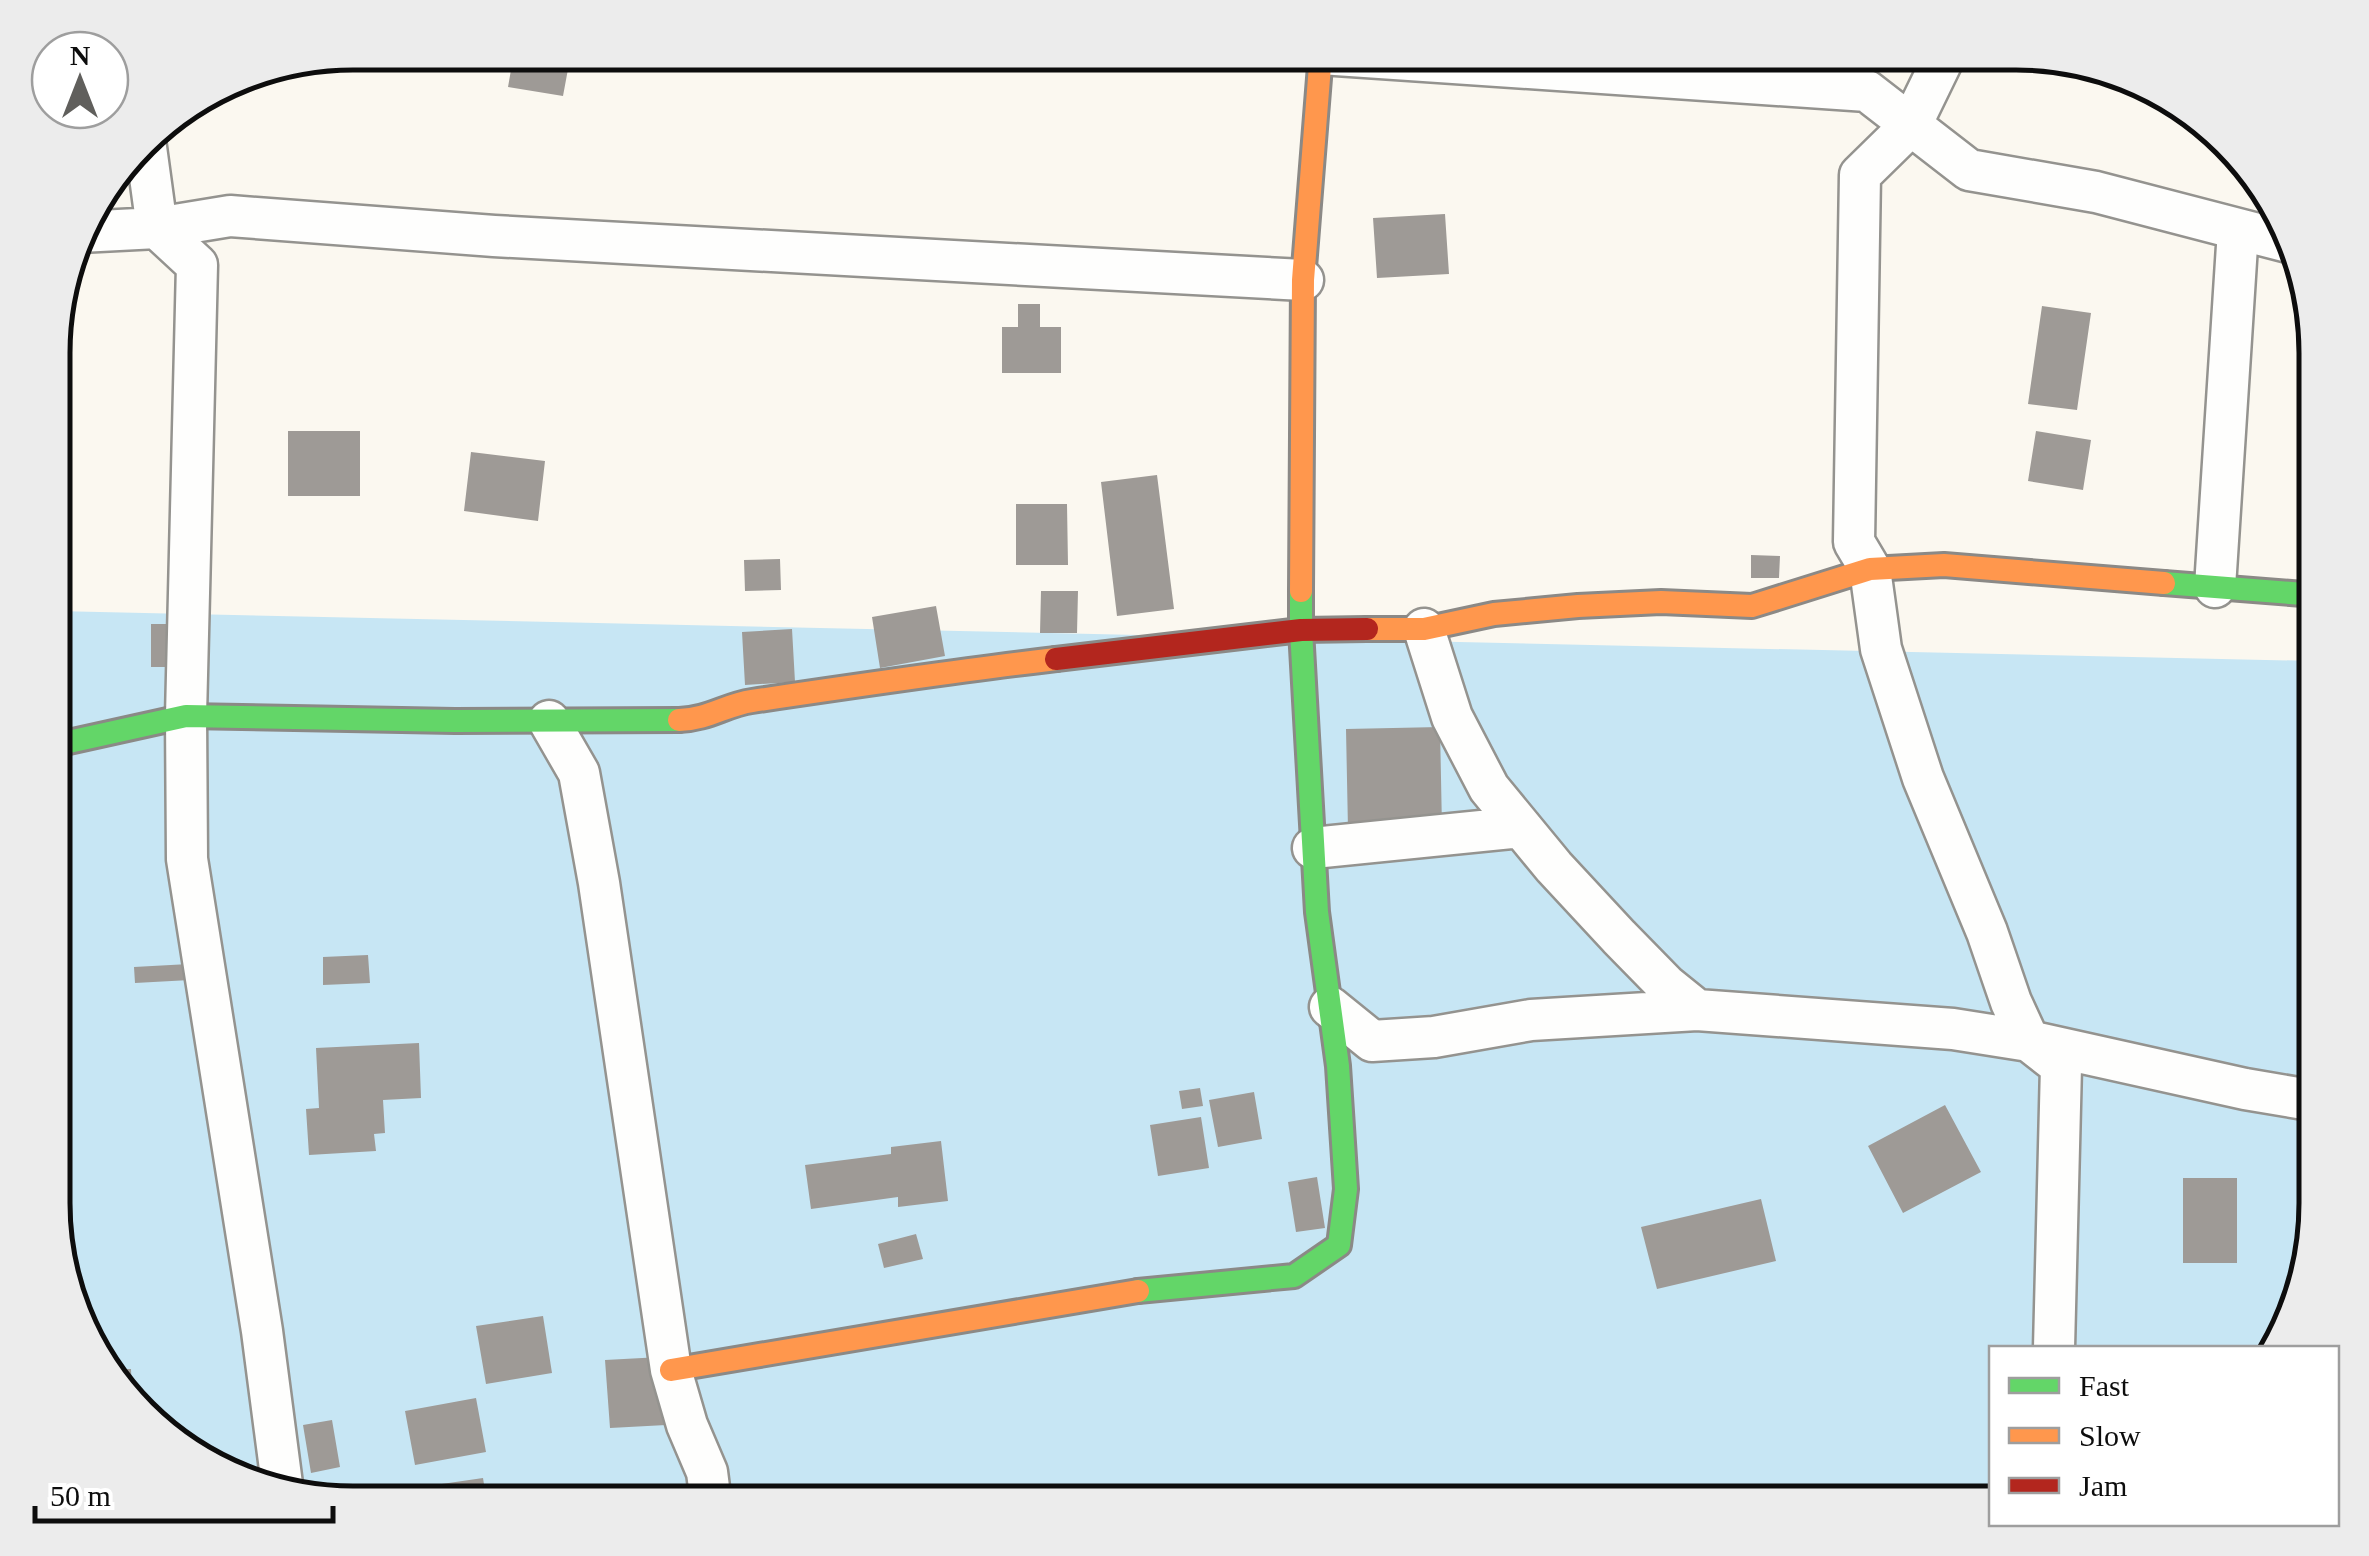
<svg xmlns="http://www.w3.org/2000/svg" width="2369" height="1556" font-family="Georgia,serif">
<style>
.water{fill:#c7e6f4}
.building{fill:#9e9a96}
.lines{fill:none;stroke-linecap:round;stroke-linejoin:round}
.street-casing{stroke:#94938f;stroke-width:45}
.fast-casing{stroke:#8b8986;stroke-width:28}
.slow-casing{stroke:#8b8986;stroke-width:28}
.jam-casing{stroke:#8b8986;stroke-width:28}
.street{stroke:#fefefd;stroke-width:40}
.fast{stroke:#63d668;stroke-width:22}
.slow{stroke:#ff974d;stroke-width:22}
.jam{stroke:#b3261e;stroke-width:22}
.rim{fill:none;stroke:#0d0d0d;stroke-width:5}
</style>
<rect width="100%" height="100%" fill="#fbf8f0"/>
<!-- water -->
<path class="water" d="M55,611L2316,661V1222L2273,1348H1992L1991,1503H353L257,1488L186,1452L93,1354L55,1241Z"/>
<!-- building -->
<path class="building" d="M514,53H571L563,96L508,87Z
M1445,214L1449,274L1377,278L1373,218Z
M1018,304H1040V327H1061V373H1002V327H1018Z
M2042,306L2091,313L2077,410L2028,404Z
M288,431H360V496H288Z
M2036,431L2091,440L2083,490L2028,481Z
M471,452L545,461L538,521L464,511Z
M1157,475L1174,609L1117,616L1101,482Z
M1016,504H1067L1068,565H1016Z
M1751,555L1780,556L1779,578H1751Z
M780,559L781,590L745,591L744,560Z
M1041,591H1078L1077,633H1040Z
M936,606L945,656L880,668L872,617Z
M151,624H177L178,667H151Z
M792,629L795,682L745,685L742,632Z
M1440,727L1442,828L1348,830L1346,729Z
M368,955L370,983L323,985V957Z
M189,964L190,980L135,983L134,967Z
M419,1043L421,1098L383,1100L385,1133L374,1134L376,1151L309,1155L306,1109L319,1108L316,1048Z
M1200,1088L1203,1106L1182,1109L1179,1091Z
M1254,1092L1262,1139L1218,1147L1209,1100Z
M1945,1105L1981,1172L1903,1213L1868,1146Z
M1201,1117L1209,1168L1158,1176L1150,1125Z
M941,1141L948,1201L898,1207V1197L811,1209L805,1165L891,1154V1147Z
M1317,1177L1325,1228L1296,1232L1288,1182Z
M2183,1178H2237V1263H2183Z
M1761,1199L1776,1261L1657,1289L1641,1227Z
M916,1234L923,1259L884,1268L878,1244Z
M543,1316L552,1373L486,1384L476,1326Z
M661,1357L666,1425L610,1428L605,1360Z
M108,1369H131L132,1395L110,1372Z
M476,1398L486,1452L415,1465L405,1411Z
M332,1420L340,1467L311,1473L303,1425Z
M483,1478L487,1503H423L421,1487Z"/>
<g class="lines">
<defs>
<path id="street" d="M1946,53L1911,125L1860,175L1854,542L1870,569L1881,649L1923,778L1987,932L2011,1002L2029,1041L2061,1066L2054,1348
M1321,54L1867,91L1969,170L2096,192L2288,242
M145,140L157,228L197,265L186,716L187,859L262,1331L283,1492
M80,232L157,228L230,216L494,236L1303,280
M2215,587L2238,230
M1424,629L1452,717L1489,788L1554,867L1619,937L1666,985L1697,1010
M549,721L579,773L599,883L671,1370L687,1425L707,1472L711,1503
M1313,848L1521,827
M1330,1007L1372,1041L1434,1037L1531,1020L1697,1010L1953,1029L2029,1041L2245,1089L2316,1101"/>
<path id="fast" d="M2164,583L2316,595
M55,745L186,716L455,721L679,720
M1138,1291L1294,1276L1339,1245L1346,1189L1338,1066L1317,912L1301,630V591"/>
<path id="slow" d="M1301,591L1303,280L1321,53
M1367,629H1424L1494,614L1578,606L1661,602L1752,606L1870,569L1944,565L2164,583
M679,720C709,719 725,705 752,701C853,686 954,671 1056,659
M671,1370L1138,1291"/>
<path id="jam" d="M1056,659L1301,630L1367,629"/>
</defs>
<!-- street casing -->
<use href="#street" class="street-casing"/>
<!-- fast casing -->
<use href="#fast" class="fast-casing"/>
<!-- slow casing -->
<use href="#slow" class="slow-casing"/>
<!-- jam casing -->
<use href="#jam" class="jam-casing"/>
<!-- street -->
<use href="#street" class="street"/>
<!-- fast -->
<use href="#fast" class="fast"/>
<!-- slow -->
<use href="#slow" class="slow"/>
<!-- jam -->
<use href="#jam" class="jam"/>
</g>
<!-- crop -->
<path d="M0 0H2369V1556H0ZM353 70H2016A283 283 0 0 1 2299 353V1203A283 283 0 0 1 2016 1486H353A283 283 0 0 1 70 1203V353A283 283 0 0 1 353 70Z" fill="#ececec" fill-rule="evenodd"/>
<path class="rim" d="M353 70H2016A283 283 0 0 1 2299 353V1203A283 283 0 0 1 2016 1486H353A283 283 0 0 1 70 1203V353A283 283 0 0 1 353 70Z"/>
<!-- legend -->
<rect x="1989" y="1346" width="350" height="180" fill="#ffffff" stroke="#9e9e9e" stroke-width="2.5"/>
<rect x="2009" y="1378" width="50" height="15" fill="#63d668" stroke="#9e9e9e" stroke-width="2.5"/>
<text x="2079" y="1396" font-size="30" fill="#0d0d0d">Fast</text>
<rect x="2009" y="1428" width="50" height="15" fill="#ff974d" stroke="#9e9e9e" stroke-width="2.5"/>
<text x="2079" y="1446" font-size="30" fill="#0d0d0d">Slow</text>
<rect x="2009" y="1478" width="50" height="15" fill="#b3261e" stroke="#9e9e9e" stroke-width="2.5"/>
<text x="2079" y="1496" font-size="30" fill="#0d0d0d">Jam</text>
<!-- north arrow -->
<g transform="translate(80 80)"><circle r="48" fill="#ffffff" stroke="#9e9e9e" stroke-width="2.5"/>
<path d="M0-8L18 38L0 25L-18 38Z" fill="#605f5c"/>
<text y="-15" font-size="28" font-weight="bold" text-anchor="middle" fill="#0d0d0d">N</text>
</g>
<!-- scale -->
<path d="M35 1506v15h298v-15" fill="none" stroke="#0d0d0d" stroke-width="5"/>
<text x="50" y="1506" font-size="30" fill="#0d0d0d" stroke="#ffffff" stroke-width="8" paint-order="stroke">50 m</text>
</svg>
